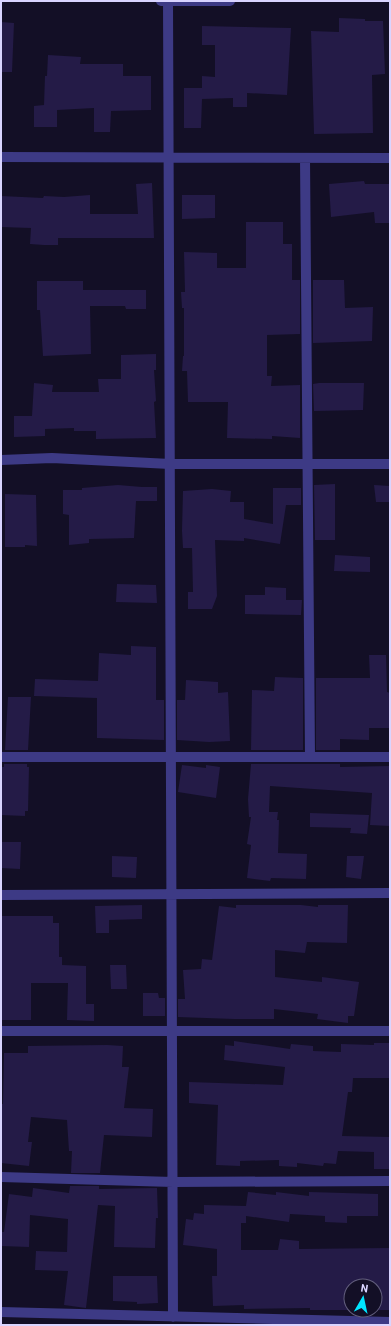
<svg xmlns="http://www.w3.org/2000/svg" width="391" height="1326" font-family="Barlow,sans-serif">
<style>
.building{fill:#241b47}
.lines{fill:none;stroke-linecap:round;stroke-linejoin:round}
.street{stroke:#3d3a85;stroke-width:10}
</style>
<rect width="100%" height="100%" fill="#130f26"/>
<!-- building -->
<path class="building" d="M339,18L365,19V21H383L385,74L372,75L373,133L314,134L311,31L339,32Z
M1,22L14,23L12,72H1Z
M202,26L291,28L287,95L247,93V107H233V98L202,99L201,128H184V88H202V76L215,77V45H202Z
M48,55L81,57L80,64H123V76H151V110L111,111L110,132H94V108L57,110V127H34V106L44,105L45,76H47Z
M364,181L365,184H390L389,223H375L374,212L331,217L329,184Z
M152,183L154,238H58V245H44L30,244L31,228L1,227V196L43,198L44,196L64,197L90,195V214H138L136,184Z
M182,195H215V218L182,219Z
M246,222H283V244H292V280H300V334L267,335V376H272L271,386L300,385V438L272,436V439L227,438L228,402H188L187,371H182L183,356H184V308H182L181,292H185L184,252L217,253V268H246Z
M313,280H344L345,308L373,307L372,341L313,343Z
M37,281H83V290H146V309H126L125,306H90L91,354L43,356L40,310H37Z
M156,354V370H154L156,401L154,402L156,438L96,439V431H74V428L45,429V436L14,437V416H32L34,383L53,385L52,392H99L98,379H121V355Z
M319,383H364L363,410L314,411L313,384Z
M335,484V540H315L314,485Z
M118,485L142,487H157V501H136L134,538L89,539V543L69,545V515L63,514V490H82V488Z
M374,485L390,486V502H376Z
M273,488H301V505H286L280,544L244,538V541L215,540L217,596L212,609H188V592H193L192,548H183L182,531L183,491L212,489L231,491L230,502H244V519L273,524Z
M5,494L36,495L37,546L25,545V547H5Z
M335,555L370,557V572L334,571Z
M117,584L156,585L157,603L116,602Z
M265,587L286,588V600H302L301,615L245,614V595H265Z
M131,646L156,647V700H164V740L97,738V698L34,696L35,679L98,681L99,653L131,655Z
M369,655H386L387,692L390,693V728H369V740L340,739V750H316V678H370Z
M275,677L303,678V750H251L252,690L274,691Z
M186,680L218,682V693L228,692L230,741L209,742L177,740V700H185Z
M8,697H31L28,750H5Z
M4,764H27V767H29L28,811H25V816L1,815V767H4Z
M251,764H340V767L390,766V826L370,825L372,793L270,786L269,812H278L277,820H279L278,853L307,854L306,879L271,878L270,881L247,878L251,845L247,844L251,817H249L248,799Z
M182,765L206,768V765L220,767L216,798L178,792Z
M310,813L369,815L367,834L350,833L351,828L310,827Z
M1,842H21L20,869L1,868Z
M112,856L137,857L136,878L112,877Z
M347,856H364L361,879L346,877Z
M142,905V919L109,920V933H96L95,906Z
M236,905H301L318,907V905H348L347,943L307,942L305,953L275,950V977L322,982V977L359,982L354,1016H348V1023L317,1019L318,1014L274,1009V1019H234L178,1017V999H185L183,970L201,969L202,959L212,960L219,906L236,908Z
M1,916H53V923H59V957H62V965L86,966V1004H94V1021L67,1020L68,983H31V1020H1Z
M110,965H126L127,989H111Z
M143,993H158L159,998H165V1016H143Z
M234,1041L290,1049L291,1044L313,1046V1051L341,1052V1044L374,1045V1043H390V1078H353L352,1092H348L342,1136L390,1137V1169H374V1152L338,1151L336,1164L324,1163L323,1166L297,1163V1167L279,1166V1160L240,1161V1166L216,1165L218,1105L189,1103V1082L283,1085L285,1067L224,1060L225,1045L234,1046Z
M107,1045L123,1046L122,1067H129L124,1108L153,1109L152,1137L104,1135L100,1173H71L72,1151H69L67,1120L31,1117L28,1142H32L29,1166L1,1163V1104H3L4,1053H28V1046Z
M70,1186H99V1189L157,1188L158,1218H156L155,1248L114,1247L115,1206L98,1205L86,1308L64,1305L68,1271L35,1270L36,1251L67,1252L68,1219L30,1215L29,1247L1,1246V1232H4L9,1194L32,1197L33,1188L69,1193Z
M248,1192L276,1195V1192L309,1196V1192L378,1194V1216H347V1223L325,1222V1216L290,1214L289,1222L246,1216V1223H241V1250H278L280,1239L299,1241V1249L390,1248V1310H375V1286H351V1310H369H310V1308L244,1309V1305L213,1306L212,1276H217V1249L183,1245L186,1219L193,1220L194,1213L204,1214V1205L246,1206Z
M113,1276H157L158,1303L137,1304V1302L113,1301Z"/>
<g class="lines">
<!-- street -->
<path class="street" d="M161,1H230
M168,1L173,1317
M1,157L390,158
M305,158L310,757
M1,460L52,458L170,464H390
M1,757H390
M1,895L390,893
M1,1031H390
M1,1177L173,1182L390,1181
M1,1312L390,1322"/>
</g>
<!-- border -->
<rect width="391" height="1326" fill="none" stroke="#d9d4ff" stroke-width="4"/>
<!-- north arrow -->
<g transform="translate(363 1298) rotate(9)"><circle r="19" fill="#130f26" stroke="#625e7d"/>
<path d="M0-3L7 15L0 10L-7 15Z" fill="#00e5ff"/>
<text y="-6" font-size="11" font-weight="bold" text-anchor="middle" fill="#d9d4ff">N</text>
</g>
</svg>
